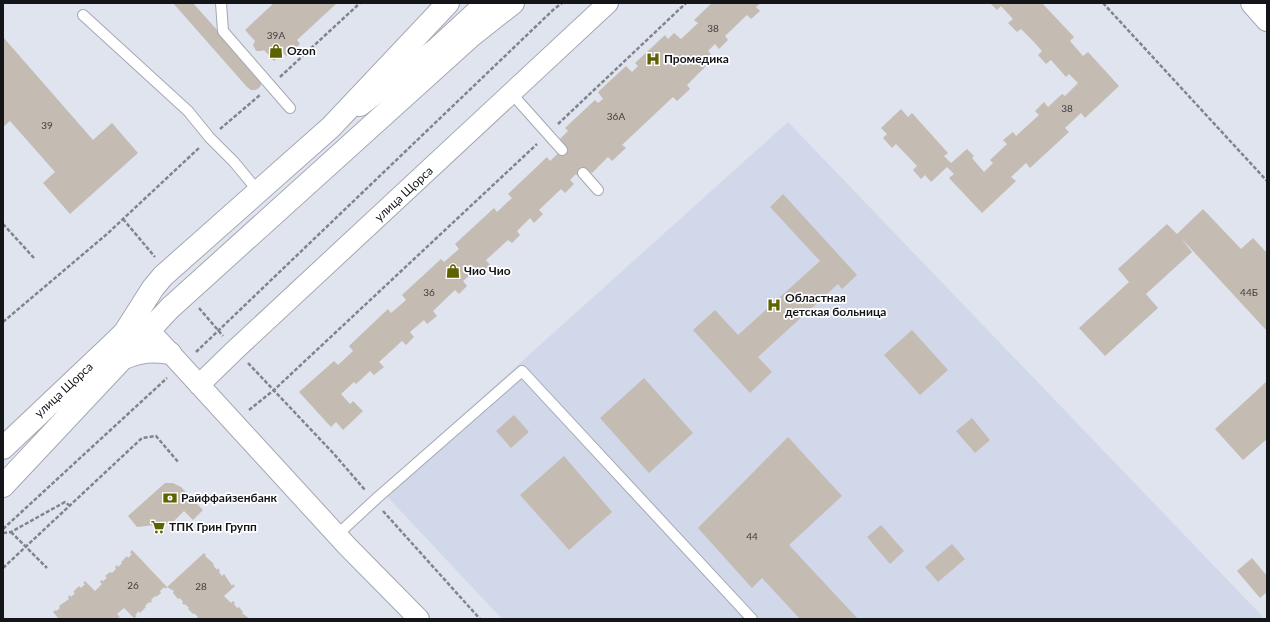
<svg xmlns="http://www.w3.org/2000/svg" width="1270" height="622" font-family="Lato,sans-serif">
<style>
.built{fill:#d1d8ea}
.building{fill:#c4bbb2}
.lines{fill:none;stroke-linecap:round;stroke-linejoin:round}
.service-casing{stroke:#a4a8b2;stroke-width:12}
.minor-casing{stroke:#a4a8b2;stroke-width:22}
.secondary-casing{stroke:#a4a8b2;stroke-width:24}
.path{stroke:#81848c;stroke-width:2.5;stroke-dasharray:4 2;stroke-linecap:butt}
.service{stroke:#fff;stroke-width:10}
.minor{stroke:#fff;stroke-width:20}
.secondary{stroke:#fff;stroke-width:22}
.labels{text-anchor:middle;stroke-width:3.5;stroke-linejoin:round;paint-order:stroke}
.number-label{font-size:10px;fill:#403e3f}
.poi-label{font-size:12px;font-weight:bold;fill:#141519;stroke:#fff;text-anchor:start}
.street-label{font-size:12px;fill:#141519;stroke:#fff}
</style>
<rect width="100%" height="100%" fill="#dfe4ef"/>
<!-- built -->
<path class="built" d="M788,122L1265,619H502L380,489Z"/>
<!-- building -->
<path class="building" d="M173,3H193L259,77L261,81V85L259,88L255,90H251L247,87Z
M274,3H337L297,40L300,44L286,56L283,53L274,61L264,50L261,51H256L253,45L255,41L245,30Z
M712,3H761L756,7L760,11L751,19L747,15L725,36L728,40L719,49L715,44L708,51L711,54L702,62L706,66L687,85L690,89L677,101L673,97L622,145L626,148L612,161L608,157L592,173L587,169L579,177L576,174L570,180L574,184L565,193L561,189L539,210L543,214L534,223L530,218L517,231L520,235L512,243L508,240L486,260L490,265L480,274L477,269L463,281L467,286L459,294L455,290L433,311L437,316L427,324L424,320L410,332L414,337L406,345L402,341L379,362L384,367L374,375L370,371L356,384L354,382L341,394L350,404L353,401L363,411L343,430L336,422L331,427L299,392L334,361L338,365L353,351L349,346L388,309L391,313L406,300L402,295L441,259L444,262L459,249L455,244L494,208L497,212L512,198L508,194L547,157L550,161L566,146L560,139L568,131L565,128L595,100L598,103L603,99L598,92L626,66L632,72L638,66L635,63L665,35L668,39L674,33L681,39L698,23L694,20Z
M990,3H1042L1074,37L1070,41L1083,56L1088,52L1119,86L1085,118L1081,113L1065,128L1069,132L1030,168L1026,163L1011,177L1016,181L982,213L949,178L954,174L947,167L931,182L925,175L921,179L913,170L917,166L896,144L892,148L883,138L887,134L881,128L901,109L908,117L912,113L948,153L944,156L951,163L967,149L974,156L972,158L984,172L993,163L990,160L1007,144L1003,140L1013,132L1016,136L1039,115L1035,111L1044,102L1048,107L1062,94L1065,96L1078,83L1069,74L1066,77L1051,60L1046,64L1038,55L1042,51L1032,40L1021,29L1017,32L1008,23L1013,19L1001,6L997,10Z
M3,37L93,140L112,123L138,153L70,214L43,183L55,172L10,121L3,127Z
M783,194L857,275L842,289L838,284L758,357L772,372L750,393L693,330L715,310L738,335L820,261L770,207Z
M1203,209L1241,249L1253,238L1267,253V331L1181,238L1192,252L1146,294L1158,308L1105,356L1079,328L1129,282L1118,269L1167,224L1177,234Z
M912,330L948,370L920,395L884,355Z
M644,378L693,433L649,473L600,418Z
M1267,381V439L1243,460L1215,429Z
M514,415L529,432L511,448L496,431Z
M972,418L990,440L975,453L956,431Z
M788,437L842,496L789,545L858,619H800L762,578L752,588L698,528Z
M564,456L612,512L569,550L520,495Z
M165,483H173L181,487L203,510L193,520L184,511L172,523L137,527L128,516Z
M881,525L904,551L890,564L867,537Z
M952,544L965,559L938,582L925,567Z
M132,550L167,587L165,589L164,587L160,591L161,593L156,597L155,596L151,600L152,601L150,603L149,602L145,606L146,607L140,613L139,611L135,615L137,616L134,618L124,608L117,614L120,617L115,619H59L53,612L55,610L56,611L60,608L59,606L69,599L68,597L70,595L71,597L75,593L73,592L79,586L81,588L85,584L83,583L85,581L95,591L102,584L100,582L101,580L103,581L107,578L105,576L110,572L112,573L116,569L115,567L117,565L118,567L122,563L121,562L127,556L128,558L132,554L130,553Z
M204,553L206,555L205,556L214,564L213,565L217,570L218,568L220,571L219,572L222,576L224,574L232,586L233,584L235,586L224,596L231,603L233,601L235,603L234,604L237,608L239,607L243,612L242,613L250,619H202L201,618L195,619L198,617L194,613L193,614L188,609L189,608L185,604L184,605L182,603L183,602L180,598L178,599L173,593L174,591L167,587Z
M1252,558L1267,576V592L1260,598L1237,571Z"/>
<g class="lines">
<defs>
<path id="service" d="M221,3L223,31L290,108
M83,15L188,111L210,138L234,162L258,191
M512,94L562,150
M583,173L598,190
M337,535L377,498L522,371L752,619"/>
<path id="minor" d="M360,106L435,49L485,3
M139,319L347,546L419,619
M199,385L235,350L608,3"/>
<path id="secondary" d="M1252,3L1267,20
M125,332L153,288L163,276L331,127L448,3
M124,358C141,351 151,350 170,353
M3,448L115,342L125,332L138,325
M3,486L170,308L471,36L513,3"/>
</defs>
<!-- service casing -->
<use href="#service" class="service-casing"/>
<!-- minor casing -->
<use href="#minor" class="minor-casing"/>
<!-- secondary casing -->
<use href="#secondary" class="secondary-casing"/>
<!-- path -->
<path class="path" d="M1103,3L1267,181
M280,77L360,3
M558,124L686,3
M220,129L260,95
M123,219L155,257
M3,224L34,258
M199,308L223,336
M3,322L107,234L200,147
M196,352L553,10L562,3
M248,363L334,454L365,490
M249,410L274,390L537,144
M383,511L480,619
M3,529L167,378
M11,532L47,568
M3,533L11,532L65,502L70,506
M3,568L142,438L156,436L179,463"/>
<!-- service -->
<use href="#service" class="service"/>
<!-- minor -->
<use href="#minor" class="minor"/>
<!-- secondary -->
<use href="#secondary" class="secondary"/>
</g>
<!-- icons -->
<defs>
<symbol id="shop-bare" viewBox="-9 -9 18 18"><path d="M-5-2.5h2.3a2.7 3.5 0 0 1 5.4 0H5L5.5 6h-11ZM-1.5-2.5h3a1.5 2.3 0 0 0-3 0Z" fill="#5c6300" stroke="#fff" stroke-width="2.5" paint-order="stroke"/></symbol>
<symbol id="hospital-bare" viewBox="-9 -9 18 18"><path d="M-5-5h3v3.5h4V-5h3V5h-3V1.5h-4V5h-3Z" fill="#5c6300" stroke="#fff" stroke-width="2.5" paint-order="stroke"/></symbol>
<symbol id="bank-bare" viewBox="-9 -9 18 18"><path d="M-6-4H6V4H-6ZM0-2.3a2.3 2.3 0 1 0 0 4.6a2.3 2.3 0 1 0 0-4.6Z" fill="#5c6300" stroke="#fff" stroke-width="2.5" paint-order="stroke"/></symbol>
<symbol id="supermarket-bare" viewBox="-9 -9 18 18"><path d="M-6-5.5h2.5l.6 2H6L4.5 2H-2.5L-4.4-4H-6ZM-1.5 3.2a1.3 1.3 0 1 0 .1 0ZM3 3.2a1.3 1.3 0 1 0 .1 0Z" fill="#5c6300" stroke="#fff" stroke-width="2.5" paint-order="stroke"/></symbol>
</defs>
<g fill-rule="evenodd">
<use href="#shop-bare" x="266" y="41" width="20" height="20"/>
<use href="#hospital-bare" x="643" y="49" width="20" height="20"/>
<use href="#shop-bare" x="443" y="261" width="20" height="20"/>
<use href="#hospital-bare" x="764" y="295" width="20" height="20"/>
<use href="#bank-bare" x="160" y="488" width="20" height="20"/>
<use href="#supermarket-bare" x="148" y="517" width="20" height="20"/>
</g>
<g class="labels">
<!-- number labels -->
<g class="number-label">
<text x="713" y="32">38</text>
<text x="276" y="39">39А</text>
<text x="1067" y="112">38</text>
<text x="616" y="120">36А</text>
<text x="47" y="129">39</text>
<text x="429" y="296">36</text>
<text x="1249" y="296">44Б</text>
<text x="752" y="540">44</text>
<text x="133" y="589">26</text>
<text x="201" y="590">28</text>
</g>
<!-- poi labels -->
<g class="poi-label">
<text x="287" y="55">Ozon</text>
<text x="664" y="63">Промедика</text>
<text x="464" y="275">Чио Чио</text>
<text x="785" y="302">Областная<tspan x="785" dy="14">детская больница</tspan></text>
<text x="181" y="502">Райффайзенбанк</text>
<text x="169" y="531">ТПК Грин Групп</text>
</g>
<!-- street labels -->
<g class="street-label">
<text transform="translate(404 194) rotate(-43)" y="4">улица Щорса</text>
<text transform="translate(64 390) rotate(-43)" y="4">улица Щорса</text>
</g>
</g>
<!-- border -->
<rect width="1270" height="622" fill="none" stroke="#141519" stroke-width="8"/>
</svg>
